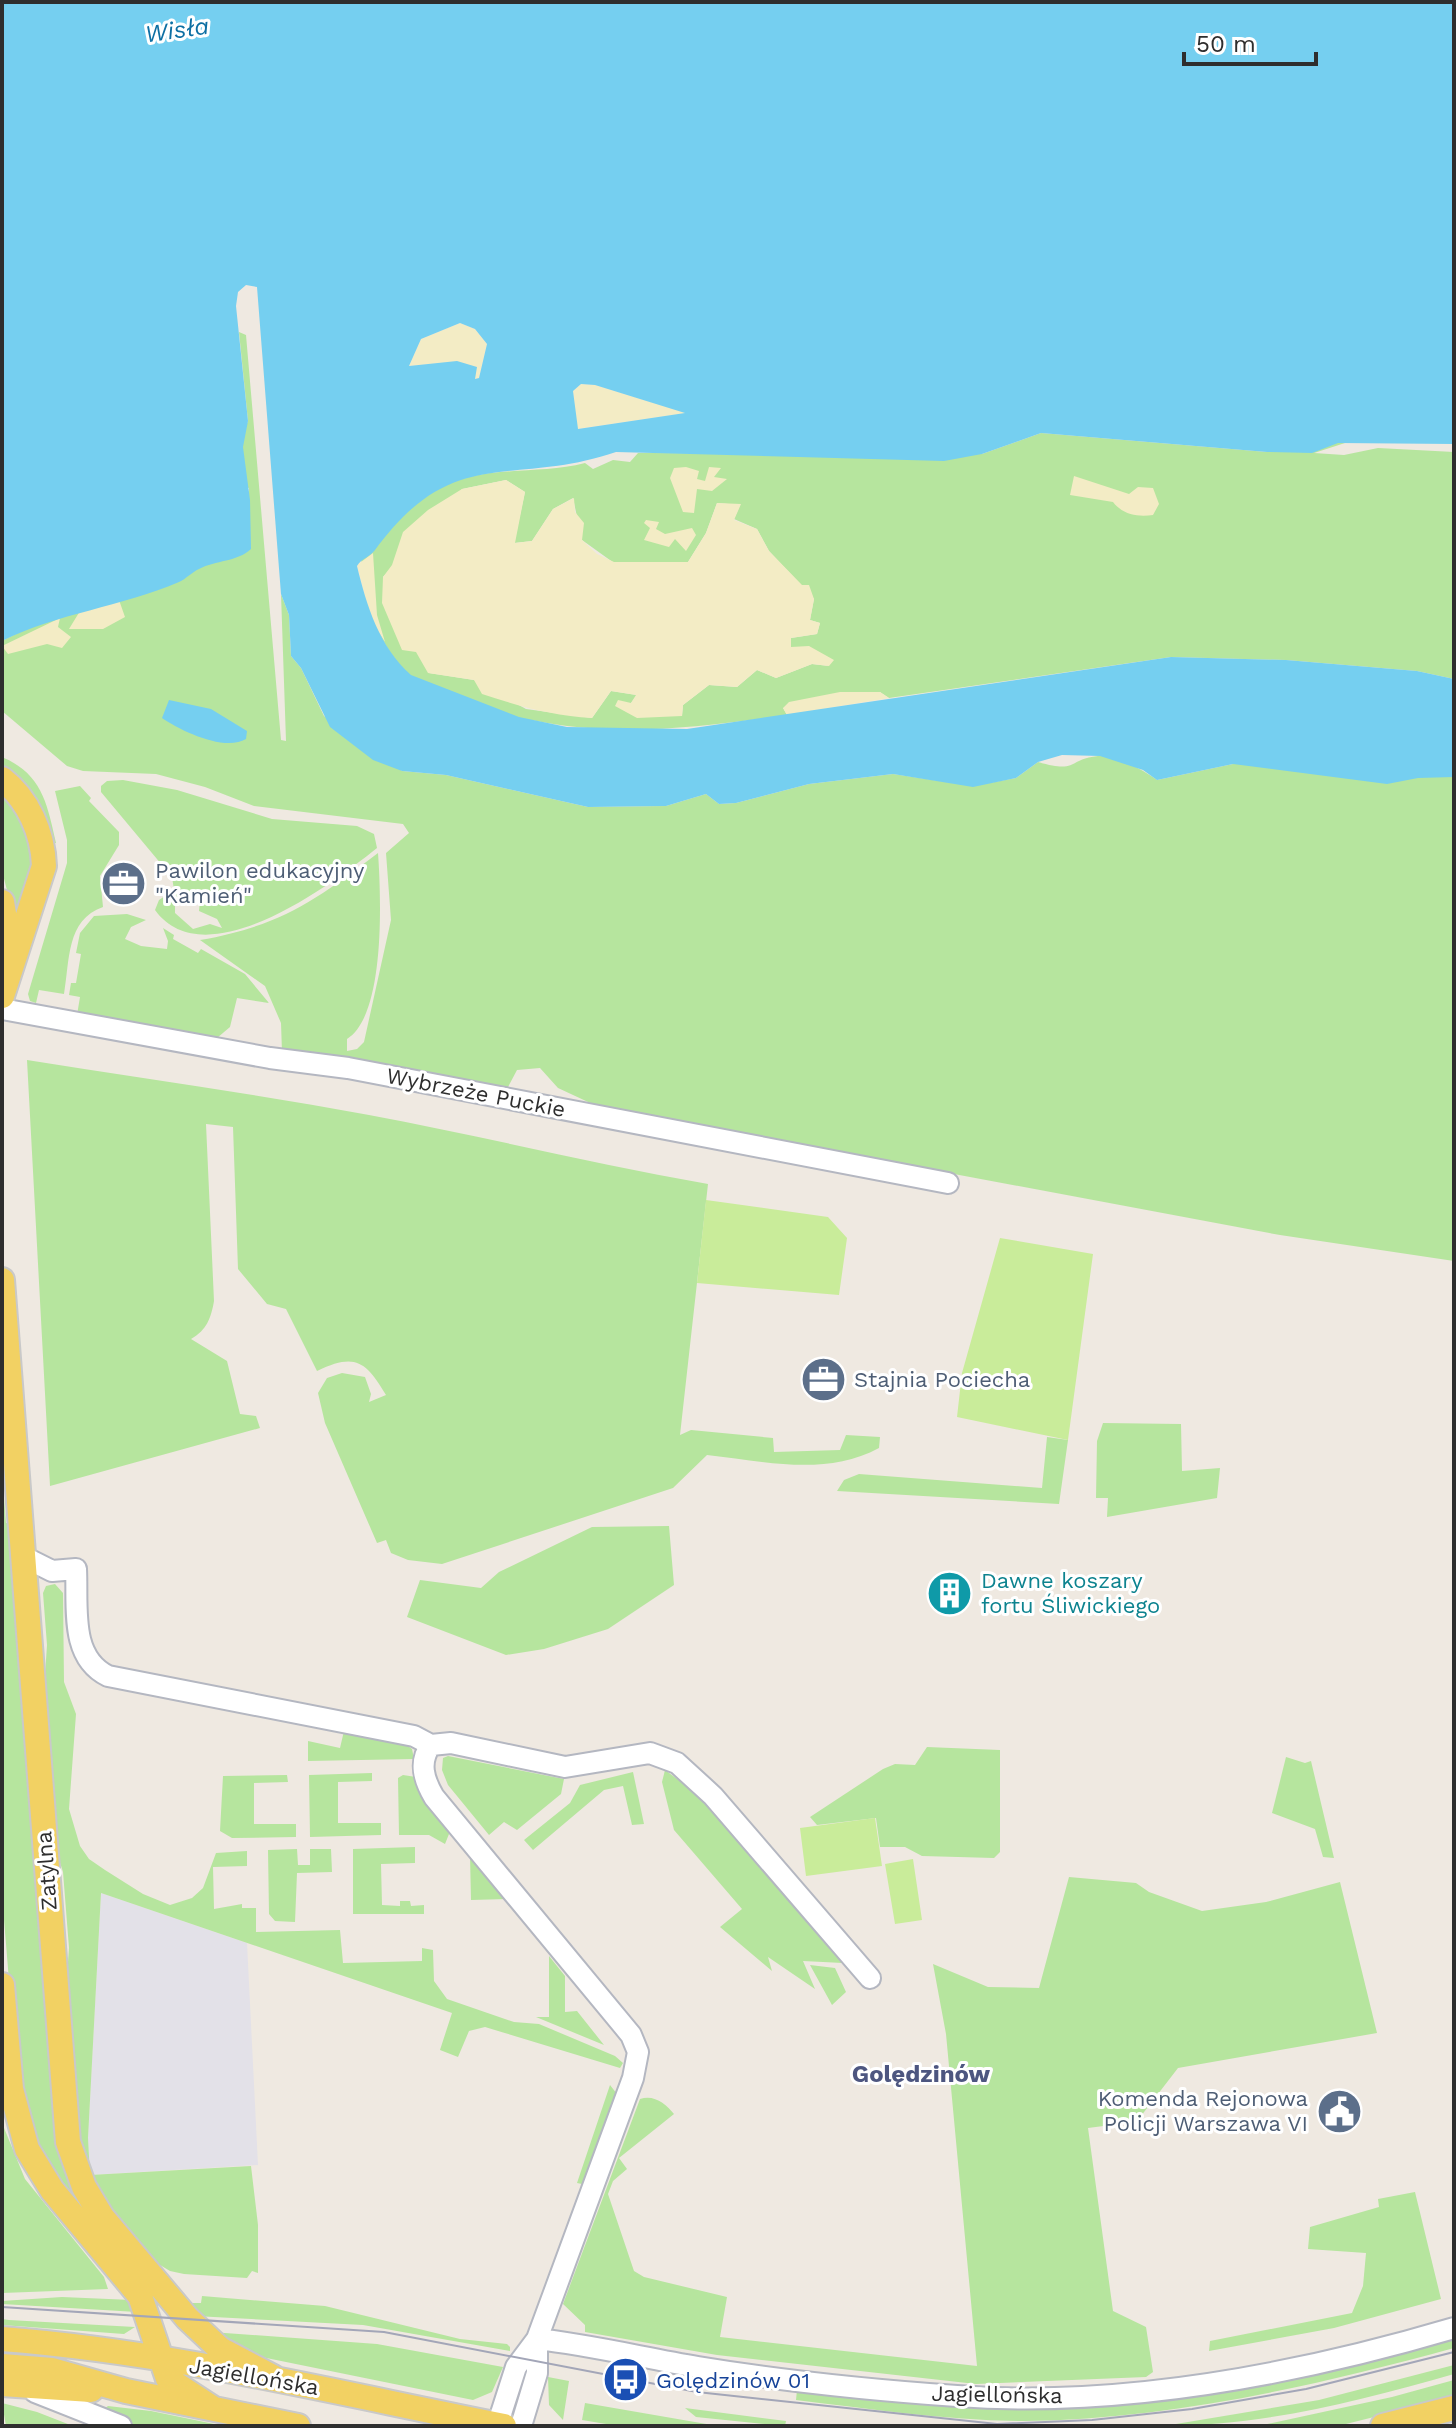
<svg xmlns="http://www.w3.org/2000/svg" width="1456" height="2428" font-family="'Work Sans',sans-serif">
<style>
.industrial{fill:#e3e1e8}
.green{fill:#b6e59e;fill-rule:evenodd}
.sand{fill:#f3ecc5}
.pitch{fill:#c9ec9a}
.water{fill:#75cff0;fill-rule:evenodd}
.lines{fill:none;stroke-linecap:round;stroke-linejoin:round}
.minor-casing{stroke:#b4b7c1;stroke-width:24}
.major-casing{stroke:#c9c9c9;stroke-width:28}
.minor{stroke:#fff;stroke-width:20}
.major{stroke:#f2d163;stroke-width:24}
.tram{stroke:#a3a6b8;stroke-width:2}
.labels{text-anchor:middle;stroke-width:6;stroke-linejoin:round;paint-order:stroke}
.service-label{font-size:22px;fill:#4e5e75;stroke:#fff;text-anchor:start}
.street-label{font-size:22px;fill:#2e2e2e;stroke:#fff}
.culture-label{font-size:22px;fill:#0d838f;stroke:#fff;text-anchor:start}
.transit-label{font-size:22px;fill:#164399;stroke:#fff;text-anchor:start}
.water-label{font-size:24px;font-style:italic;fill:#0d6fa3;stroke:#fff}
.neighbourhood-label{font-size:24px;font-weight:bold;fill:#4d5680;stroke:#fff}
</style>
<rect width="100%" height="100%" fill="#efe9e1"/>
<!-- industrial -->
<path class="industrial" d="M101,1893L247,1943L258,2165L90,2175L88,2138Z"/>
<!-- green -->
<path class="green" d="M239,332L246,335L281,740L286,741L281,594L289,615L291,656L301,668L324,716L402,771L446,775L588,807L666,806L706,794L719,804L736,803L809,784L893,774L973,786L1016,778L1038,762C1079,774 1067,759 1098,756C1115,754 1143,770 1157,780L1233,764L1454,752V1261L1280,1235L601,1108L558,1088L540,1068L517,1070L508,1087L494,1089L282,1052L281,1023L265,986L200,940C280,926 315,901 378,853C381,895 386,1015 347,1039V1051L357,1049L364,1042L391,920L386,853L409,833L403,824L254,806L205,787L156,774L83,771L67,766L2,711V641L92,595L244,540L249,488L224,482L248,421Z
M1041,433L1267,452L1325,438L1345,443L1314,453L1344,455L1378,448L1454,452V679L1417,671L1286,660L1171,657L889,698L880,692L783,708L787,715C702,727 615,738 531,720L537,735L411,676C374,642 369,606 361,559C376,552 376,544 385,532C397,516 416,501 433,491C481,463 535,476 585,463L593,469L613,460L630,462L638,453L982,454ZM506,480L525,492L514,543L532,541L553,509L573,498L582,540L614,563L688,562L706,533L717,503L740,505L734,519L757,529L769,551L814,599L810,620L820,623L817,634L791,638V647L829,666L812,664L776,678L757,670L737,687L709,685L683,705L682,716L631,703L637,695L611,691L592,718L526,709L474,680L429,673L383,577L462,489Z
M2,757C42,774 47,803 56,843L48,844L2,771Z
M123,780L177,790L272,819L357,826L374,834L377,848C331,885 205,979 155,910L159,900L174,890L172,877L101,792V786L107,781ZM189,894L200,900L199,911L217,919L222,928L210,924L193,929L175,913V904Z
M80,786L91,798L89,801L119,832V845L100,876L103,907C66,920 70,960 64,994L39,990L36,1003L30,1001L28,994L67,863V840L55,791Z
M2,787L37,856L18,932L2,871Z
M127,914L146,920L131,927L125,939L141,946L167,949L168,941L163,928L174,935L173,939L198,953L201,949L245,974L269,1003L237,998L230,1027L217,1038L77,1015L80,997L69,995L71,983H76L81,954L76,953L80,933L94,916Z
M27,1060C141,1078 255,1094 369,1115C482,1136 594,1164 708,1184L680,1435L691,1430L773,1438L774,1452L840,1450L846,1435L880,1437L879,1448C825,1477 764,1461 707,1455L673,1488L442,1564L408,1560L391,1553L386,1540L377,1543L325,1423L318,1393L327,1378L342,1373L365,1377L371,1394L369,1402L386,1395C366,1362 356,1352 317,1371L286,1309L267,1304L238,1269L233,1127L206,1124L214,1301C211,1318 207,1330 191,1339L227,1361L240,1414L256,1416L260,1428L50,1486Z
M1103,1423L1181,1424L1182,1471L1220,1468L1217,1498L1107,1517L1108,1498H1096L1097,1441Z
M1047,1437L1068,1440L1059,1504L837,1491L844,1480L859,1474L1042,1488Z
M2,1473L6,1523H13L57,2102L91,2224L36,2147L15,2054L2,1895Z
M669,1526L674,1585L608,1629L544,1649L506,1655L407,1617L420,1580L481,1588L499,1572L592,1527Z
M55,1584L63,1593L64,1682L76,1714L69,1809L80,1846L89,1859L105,1870L143,1894L170,1905L192,1898L203,1888L216,1853L247,1851V1866L213,1867L214,1909L242,1904V1908H256V1932L340,1930L343,1963L422,1961V1948L433,1950L434,1981L447,1999L514,2022L539,2024L615,2056L623,2063L620,2068L485,2027L469,2031L458,2057L440,2050L452,2013L101,1893L88,2138L90,2175L251,2166L258,2225V2273L252,2271L247,2278L184,2274L170,2271L155,2262L109,2206L90,2175L78,2134L66,1989L69,1948L63,1872L56,1850L44,1690L47,1645L43,1593L46,1586Z
M344,1731L405,1744L412,1749L414,1759L308,1761V1741L340,1748Z
M927,1747L1000,1750V1852L994,1858L922,1856L905,1847H880L876,1818L817,1825L810,1817L883,1769L895,1764L915,1765Z
M448,1756L564,1779L561,1794L517,1830L504,1822L489,1835L448,1785L442,1770L443,1758Z
M1286,1757L1305,1763L1311,1761L1334,1858L1323,1857L1315,1829L1272,1813Z
M665,1770L696,1793L843,1963L803,1961L815,1989L768,1957L772,1971L720,1927L742,1909L674,1830L662,1782Z
M633,1772L644,1824L632,1825L623,1786L604,1790L533,1850L524,1840L570,1803L580,1785Z
M372,1773V1781L338,1782V1823H381V1835L310,1837L309,1775Z
M287,1775L288,1782L254,1783V1824H296V1837L232,1838L220,1831L223,1776Z
M403,1775L416,1777L448,1825L449,1834L445,1844L429,1835H399L398,1778Z
M415,1847V1863L381,1864L382,1905L400,1906V1901H410L411,1906L424,1905V1914H353V1849Z
M297,1849L298,1865H310V1849H331L332,1872L297,1873L295,1922L275,1921L269,1914L268,1850Z
M470,1855L507,1899L471,1900Z
M1069,1877L1136,1883L1149,1892L1202,1911L1266,1902L1340,1882L1377,2033L1178,2068L1141,2116L1142,2121L1088,2128L1113,2311L1146,2327L1153,2372L1146,2377L976,2384L717,2355L585,2332V2325L563,2304L640,2099C654,2094 666,2104 674,2114L619,2158L627,2169L613,2181L608,2194L634,2271L644,2277L727,2297L720,2337L977,2366L946,2034L933,1964L988,1987L1039,1988Z
M549,1956L565,1976V2012L577,2011L604,2045L536,2017H549Z
M810,1965L835,1968L846,1992L832,2005Z
M610,2085L617,2094L587,2185L577,2183Z
M2,2123L25,2179L104,2277L108,2289L2,2293Z
M1415,2192L1441,2299L1334,2328L1209,2351L1210,2341L1352,2313L1363,2286L1366,2253L1308,2249L1310,2227L1379,2207L1378,2199Z
M202,2296L325,2306L460,2339L507,2344L510,2347V2351L363,2325L195,2316L186,2303H201Z
M62,2297L132,2300L137,2312L2,2304V2301Z
M2,2319L9,2320L135,2327L124,2334L2,2325Z
M211,2332L377,2344L503,2367L492,2392L473,2400L252,2355Z
M1454,2338V2348C1315,2386 1170,2419 1025,2421C948,2421 872,2409 796,2400L797,2390L979,2409L1101,2406L1326,2371Z
M1454,2365V2374C1359,2401 1263,2426 1164,2426L1319,2400Z
M548,2377L569,2381L563,2420L549,2405Z
M1454,2380V2397L1338,2426H1258L1392,2397Z
M2,2403L37,2412L73,2426H6Z
M585,2403L718,2426H618L582,2420Z
M108,2406L151,2411L224,2426H135L103,2410Z
M685,2408L786,2421L785,2426L696,2417Z"/>
<!-- sand -->
<path class="sand" d="M460,323L475,329L487,344L479,378L475,379L453,362L409,366L421,339Z
M581,384L595,385L687,413L577,429L573,391Z
M686,467L699,471L697,479L705,481L709,467L721,468L714,477L727,479L712,491L697,489L694,513L683,512L670,478L674,468Z
M1074,476L1129,494L1138,487L1153,488L1159,504L1153,515C1138,517 1123,515 1113,502L1070,495Z
M506,480L525,492L515,543L532,541L553,509L574,498L575,512L584,523L582,540L597,554L614,562H688L706,533L717,503L741,504L734,520L757,529L769,551L802,585H809L814,599L810,620L820,623L817,634L791,638V647L809,646L834,660L829,666L812,664L776,678L757,670L737,687L709,685L683,705L682,716L637,718L615,706L618,700L631,703L636,695L611,691L592,718C553,716 518,706 482,694L474,680L428,673L416,652L402,650L382,603L383,577L392,565L403,532L428,510L462,489Z
M646,520L659,522L656,529L665,534L692,528L696,535L686,551L675,539L669,547L644,540L650,528L644,523Z
M373,553L377,615L385,642L371,620L357,565Z
M119,600L125,617L103,629H69L80,611Z
M60,618L58,627L71,637L62,648L47,644L8,654L2,646Z
M840,692H880L889,698L787,715L783,708L789,702Z"/>
<!-- pitch -->
<path class="pitch" d="M706,1200L828,1217L847,1238L839,1295L697,1283Z
M1000,1238L1093,1254L1068,1440L957,1417L962,1373Z
M875,1818L882,1866L806,1876L800,1828Z
M913,1859L922,1920L895,1924L885,1864Z"/>
<!-- water -->
<path class="water" d="M2,2H1454V444L1338,443L1312,453L1267,452L1041,433L982,454L944,461L616,452C511,488 454,442 375,550C370,557 362,558 357,566C367,607 379,646 411,675L519,717L567,727L687,729L1171,657L1286,660L1417,671L1454,679V777L1418,778L1387,784L1233,764L1157,780L1143,770L1100,756L1062,755L1038,762L1016,778L973,787L893,774L809,784L736,803L719,804L706,794L666,806L588,807L446,775L402,771L373,760L330,727L301,668L291,656L289,615L281,594L257,287L246,285L238,292L236,306L248,421L243,447L250,500L251,549C237,562 216,560 199,569C192,572 186,579 179,582C121,607 58,613 2,641ZM460,323L475,329L487,344L479,378L475,379L477,367L457,361L409,366L421,339ZM581,384L595,385L685,413L578,429L573,391Z
M169,700L211,709L247,731L246,739C225,752 181,731 162,718Z"/>
<g class="lines">
<defs>
<path id="minor" d="M2,1009L270,1058L348,1068L948,1183
M24,1557L52,1571L76,1569C78,1606 69,1657 108,1676L414,1736L431,1745L451,1743L565,1767L650,1753L677,1763L713,1796L870,1978
M431,1745C418,1762 424,1780 434,1797L631,2035L638,2052L633,2078L537,2339L516,2367L497,2426
M537,2339C591,2345 644,2358 698,2367C783,2381 871,2390 957,2396C1123,2408 1295,2375 1454,2328
M35,2392L121,2426
M521,2426L537,2373V2339"/>
<path id="major" d="M2,779C28,799 43,833 44,866L2,996
M2,902L7,931L4,967
M2,1280L68,2142L84,2187L102,2217L187,2318L220,2349L273,2377
M2,1985L11,2089L27,2149L52,2190L140,2296L168,2379L211,2407
M2,2339C172,2352 337,2393 504,2426
M2,2366L52,2370L126,2391L298,2426
M2,2384L91,2390
M1383,2426L1454,2408"/>
</defs>
<!-- minor casing -->
<use href="#minor" class="minor-casing"/>
<!-- major casing -->
<use href="#major" class="major-casing"/>
<!-- minor -->
<use href="#minor" class="minor"/>
<!-- major -->
<use href="#major" class="major"/>
<!-- tram -->
<path class="tram" d="M2,2307L384,2332L697,2392L997,2424L1092,2420L1192,2409L1306,2389L1454,2352"/>
</g>
<!-- icons -->
<defs>
<symbol id="office-disc" viewBox="-11 -11 22 22"><circle r="9.5" fill="#5c6f8a" stroke="#fff"/><path d="M-6-3h4V-5.5h4V-3h4V5H-6ZM-1-4.5V-3h2v-1.5ZM-6 0V1H6V0Z" fill="#fff"/></symbol>
<symbol id="building-disc" viewBox="-11 -11 22 22"><circle r="9.5" fill="#0f9aa8" stroke="#fff"/><path d="M-4-6H4V6H1V3H-1V6H-4ZM-2.5-4.3h1.7v1.8h-1.7ZM.8-4.3h1.7v1.8H.8ZM-2.5-1h1.7V.8h-1.7ZM.8-1h1.7V.8H.8Z" fill="#fff"/></symbol>
<symbol id="civic-disc" viewBox="-11 -11 22 22"><circle r="9.5" fill="#5c6f8a" stroke="#fff"/><path d="M-.6-6.5H3V-4.5H.6V-3L4-1V1h2V6H-6V1h2V-1L-.6-3ZM-1.2 2.5V6h2.4V2.5Z" fill="#fff"/></symbol>
<symbol id="bus-disc" viewBox="-11 -11 22 22"><circle r="9.5" fill="#1a4fb4" stroke="#fff"/><path d="M-5-6H5V4H4V6H2V4H-2V6H-4V4H-5ZM-3.5-4V0h7V-4ZM-3.5 1.2v1.5H-2V1.2ZM2 1.2v1.5H3.5V1.2Z" fill="#fff"/></symbol>
</defs>
<g fill-rule="evenodd">
<use href="#office-disc" x="98" y="858" width="51" height="51"/>
<use href="#office-disc" x="798" y="1354" width="51" height="51"/>
<use href="#building-disc" x="924" y="1568" width="51" height="51"/>
<use href="#civic-disc" x="1314" y="2086" width="51" height="51"/>
<use href="#bus-disc" x="600" y="2354" width="51" height="51"/>
</g>
<g class="labels">
<!-- service labels -->
<g class="service-label">
<text x="155" y="878">Pawilon edukacyjny<tspan x="155" dy="25">"Kamień"</tspan></text>
<text x="854" y="1387">Stajnia Pociecha</text>
<text x="1308" y="2106" text-anchor="end">Komenda Rejonowa<tspan x="1308" dy="25">Policji Warszawa VI</tspan></text>
</g>
<!-- street labels -->
<g class="street-label">
<text transform="translate(476 1092) rotate(11)" y="8">Wybrzeże Puckie</text>
<text transform="translate(46 1871) rotate(-94)" y="8">Zatylna</text>
<text transform="translate(254 2376) rotate(10)" y="8">Jagiellońska</text>
<text transform="translate(997 2394) rotate(1)" y="8">Jagiellońska</text>
</g>
<!-- culture labels -->
<g class="culture-label">
<text x="981" y="1588">Dawne koszary<tspan x="981" dy="25">fortu Śliwickiego</tspan></text>
</g>
<!-- transit labels -->
<g class="transit-label">
<text x="656" y="2388">Golędzinów 01</text>
</g>
<!-- water labels -->
<g class="water-label">
<text transform="translate(177 30) rotate(-8)" y="8">Wisła</text>
</g>
<!-- neighbourhood labels -->
<g class="neighbourhood-label">
<text x="921" y="2082">Golędzinów</text>
</g>
</g>
<!-- border -->
<rect width="1456" height="2428" fill="none" stroke="#2e2e2e" stroke-width="8"/>
<!-- scale -->
<path d="M1184 52v12h132v-12" fill="none" stroke="#2e2e2e" stroke-width="4"/>
<text x="1196" y="52" font-size="24" fill="#2e2e2e" stroke="#ffffff" stroke-width="6" paint-order="stroke">50 m</text>
</svg>
